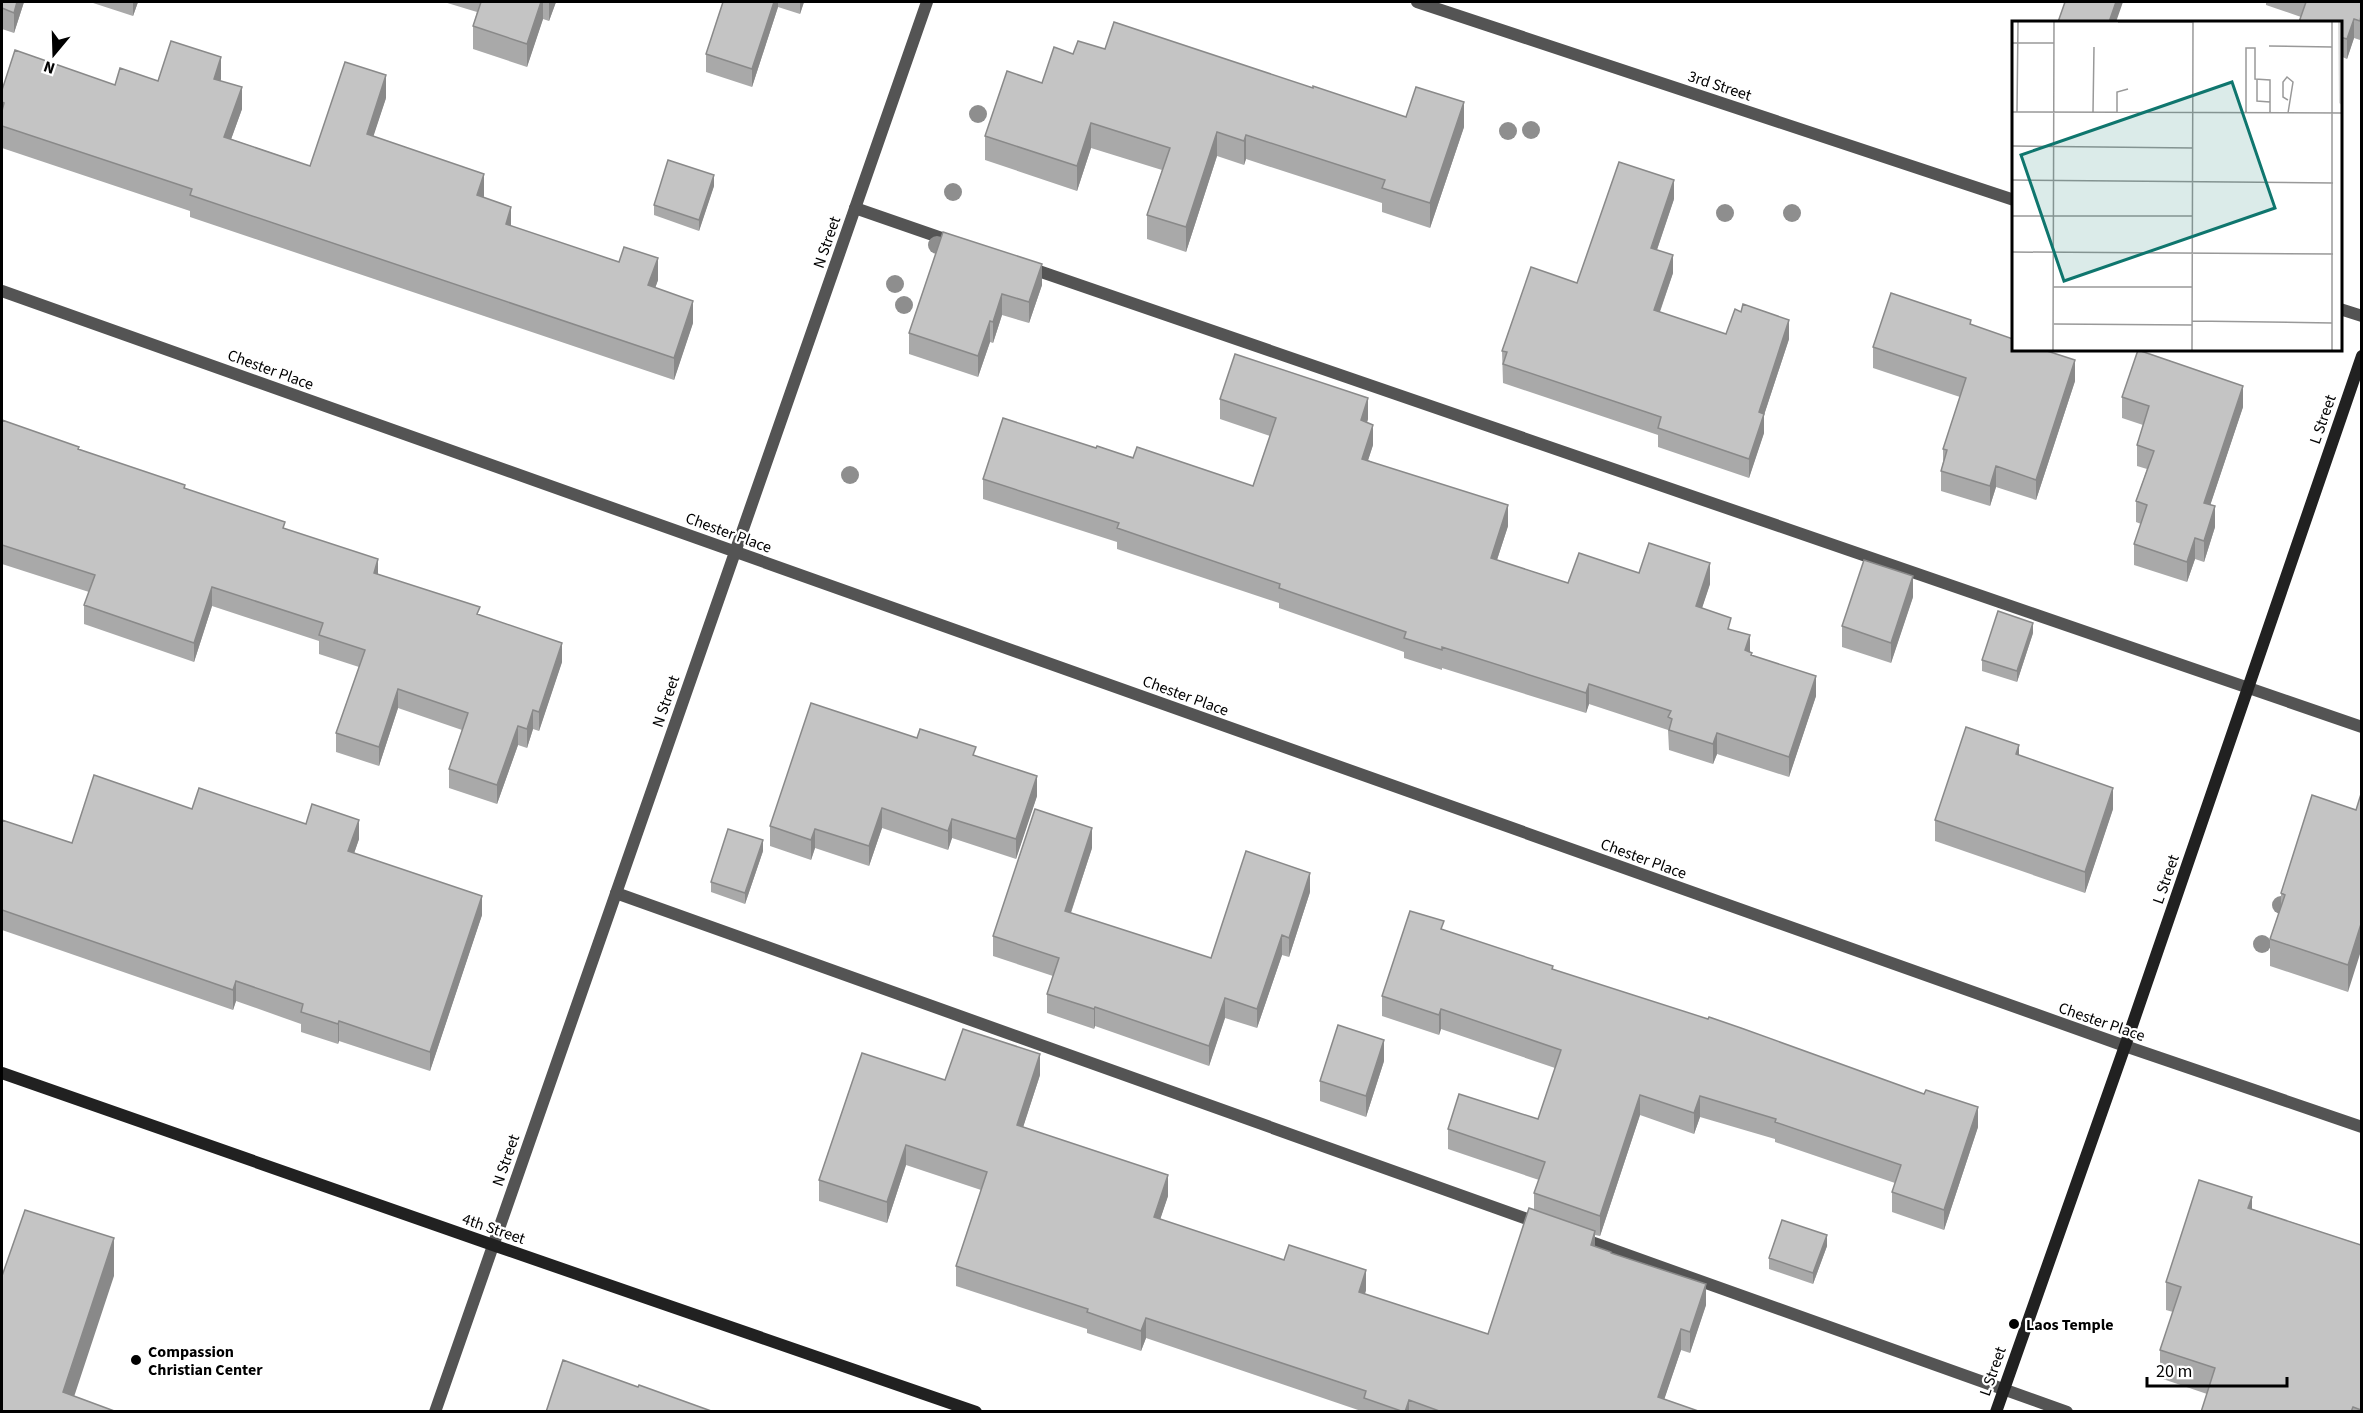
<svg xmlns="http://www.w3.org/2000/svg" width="2363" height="1413" font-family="'Source Sans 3',sans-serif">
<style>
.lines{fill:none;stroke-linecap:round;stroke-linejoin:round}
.lane{stroke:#545454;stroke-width:12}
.street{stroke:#545454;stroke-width:12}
.secondary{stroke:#212121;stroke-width:12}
.tree{fill:#8e8e8e}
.wall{fill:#a9a9a9}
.shaded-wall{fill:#898989}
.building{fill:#c4c4c4;stroke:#898989;stroke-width:1.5}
.poi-dot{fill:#000;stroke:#fff;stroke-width:2}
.labels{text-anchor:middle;stroke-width:4.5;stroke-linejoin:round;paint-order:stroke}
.street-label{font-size:16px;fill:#000;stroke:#fff}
.poi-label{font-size:16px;font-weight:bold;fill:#000;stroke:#fff;text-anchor:start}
.inset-road{fill:none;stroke:#999;stroke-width:1.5}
.view{fill:#0f766e;fill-opacity:0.15;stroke:#0f766e;stroke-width:3}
.inset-edge{fill:none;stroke:#000;stroke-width:3}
</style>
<rect width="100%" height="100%" fill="#fff"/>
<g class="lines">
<!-- lane -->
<path class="lane" d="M855,208L956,243
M1027,267L2362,727
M616,893L1541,1224
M1580,1238L2067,1412"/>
<!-- street -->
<path class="street" d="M1417,2L2014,200
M2,291L2125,1046L2362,1127
M2340,309L2362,316
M435,1412L927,2"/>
<!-- secondary -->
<path class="secondary" d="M2,1073L493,1245L976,1412
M1996,1412L2125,1046L2362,356"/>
</g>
<!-- trees -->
<g class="tree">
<circle cx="978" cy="114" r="9"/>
<circle cx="1531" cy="130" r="9"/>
<circle cx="1508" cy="131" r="9"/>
<circle cx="953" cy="192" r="9"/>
<circle cx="1725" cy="213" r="9"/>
<circle cx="1792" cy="213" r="9"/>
<circle cx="937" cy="245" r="9"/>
<circle cx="895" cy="284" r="9"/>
<circle cx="904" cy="305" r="9"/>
<circle cx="850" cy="475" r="9"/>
<circle cx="2281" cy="905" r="9"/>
<circle cx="2262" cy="944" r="9"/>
</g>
<!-- wall -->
<path class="wall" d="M2,2H24L14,33L2,29Z
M90,2H138L133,16Z
M444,2H556L549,21L543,19L527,67L473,49V26L477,12Z
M723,2H804L800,14L778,7L752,87L706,72V54Z
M2266,2H2361L2360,40L2354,38L2347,59L2340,56V22L2301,17L2266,5Z
M1073,54L1313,88L1406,117L1464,127L1430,228L1382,212V203L1246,159L1244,165L1217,156L1186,252L1147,239V215L1162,170L1091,148L1077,191L985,160V136Z
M221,79L220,81L242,109L231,139L310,166L386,98L373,136L484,196L483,197L511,226L658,280L655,288L693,323L674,380L190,217V211L2,148V90L115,85L158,81Z
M714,186L699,231L654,215V205Z
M1674,199L1657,250L1673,273L1660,312L1726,334L1789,339L1764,415V433L1749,478L1658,447V435L1503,383L1502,351Z
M943,232L1042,285L1029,323L1002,315L993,343L990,342L978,377L909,354V333Z
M1971,325L2075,381L2036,500L1996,487L1990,506L1941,491V471L1943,462V449L1960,397L1873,368V347Z
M2122,397L2243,407L2210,505L2215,527L2204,562L2195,559L2187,582L2134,565V544L2141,524L2136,522V501L2147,469L2137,466V445L2143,425L2122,418Z
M1220,399L1368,419L1367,422L1373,445L1368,460L1508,526L1497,560L1568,583L1639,573L1710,584L1702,608L1731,630L1752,655L1816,696L1789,777L1717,754L1713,764L1669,750L1668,730L1589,704L1586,713L1442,668V670L1404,658V652L1279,608V603L1117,549V542L983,499V479L1096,448L1253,486L1270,436L1220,419Z
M2,420L185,489L285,529L378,574L480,615L562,662L539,731L533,729L527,748L518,745L497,804L449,788V769L462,730L398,708L379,766L336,752V733L359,667L319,654V641L212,606L194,662L84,624V605L89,592L2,564Z
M1913,597L1891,663L1842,647V626Z
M2033,633L2017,682L1982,671V660Z
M917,738L976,756L1037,796L1016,859L952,838L948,850L882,828L869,866L815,848L811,860L770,846V826Z
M192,809L306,824L359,839L354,853L482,915L430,1071L339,1041L338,1044L301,1032V1024L236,1001L233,1010L2,930V820L72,843Z
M2113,809L2085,893L1935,841V820Z
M2356,810L2348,992L2270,966V939L2281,906V893Z
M1092,848L1071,913L1211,958L1310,892L1289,957L1282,955L1257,1028L1225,1018L1209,1066L1095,1026L1094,1029L1047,1013V994L1053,976L993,956V936Z
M763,851L745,904L711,892V882Z
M1444,930L1553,969L1978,1127L1944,1230L1892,1212V1192L1895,1183L1775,1142V1139L1700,1117L1694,1134L1640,1115L1600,1236L1595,1235V1246L1611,1254L1706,1305L1690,1353L1681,1350L1664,1399L1701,1412H1364L1146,1338L1141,1351L1087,1333V1329L956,1286V1266L981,1190L906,1165L887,1223L819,1201V1180L945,1080L1040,1075L1023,1127L1168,1196L1160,1219L1366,1290L1365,1294L1488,1334L1534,1210V1193L1539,1180L1448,1149V1129L1538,1119L1555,1068L1441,1029L1439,1035L1382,1016V996Z
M1384,1061L1366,1117L1320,1101V1081Z
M2252,1209L2361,1245V1412H2201L2207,1394L2160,1378V1350L2173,1312L2166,1310V1282Z
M1827,1246L1813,1284L1769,1269V1258Z"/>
<!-- shaded-wall -->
<path class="shaded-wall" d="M17,2H24L14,33V13Z
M133,2H138L133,16Z
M541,2H543V19L527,67V44Z
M549,2H556L549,21Z
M774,2H778V7L752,87V69Z
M800,2H804L800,14Z
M2116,2H2123L2116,22H2109Z
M2361,16V35L2360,40V21Z
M2354,19V38L2347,59V39Z
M221,57V79L214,101V79Z
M386,75V98L367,156V134Z
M242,87V109L224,159V137Z
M1464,102V127L1430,228V203Z
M1091,123V148L1077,191V166Z
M1217,132V156L1186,252V227Z
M1246,135V159L1244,165V141Z
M484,174V196L477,218V195Z
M714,175V186L699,231V220Z
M1674,180V199L1651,267V248Z
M511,207V229L506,224Z
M1673,255V273L1654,328V310Z
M658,258V280L648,308V285Z
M1042,264V285L1029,323V302Z
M1002,294V315L993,343V322Z
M693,301V323L674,380V358Z
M1789,320V339L1764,415V433L1749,478V459L1759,412Z
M990,321V342L978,377V356Z
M2075,360V381L2036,500V480Z
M2243,386V407L2204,524V503Z
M1368,398V419L1361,441V420Z
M1373,425V445L1362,479V459Z
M1996,466V487L1990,506V486Z
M1508,505V526L1491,578V558Z
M2215,506V527L2204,562V541Z
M2195,538V559L2187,582V562Z
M378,559V578L374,573Z
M1710,563V584L1696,626V606Z
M1913,576V597L1891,663V643Z
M212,587V606L194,662V643Z
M2033,623V633L2017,682V671Z
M1750,635V656L1745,650Z
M562,643V662L539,731V712Z
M1816,676V696L1789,777V757Z
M1589,684V704L1586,713V693Z
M398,689V708L379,766V747Z
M533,710V729L527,748V729Z
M518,726V745L497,804V785Z
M1717,733V754L1713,764V744Z
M2019,745V766L2016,754Z
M1037,776V796L1016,859V839Z
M2113,788V809L2085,893V872Z
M882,808V828L869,866V846Z
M952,819V838L948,850V831Z
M359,820V839L348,871V851Z
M1092,828V848L1065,930V911Z
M815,829V848L811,860V840Z
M763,840V851L745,904V893Z
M1310,873V892L1289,957V938Z
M482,896V915L430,1071V1052Z
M2361,924V951L2348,992V965Z
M1282,935V955L1257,1028V1009Z
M236,981V1001L233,1010V990Z
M1225,998V1018L1209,1066V1046Z
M1095,1007V1026L1094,1029V1009Z
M1441,1009V1029L1439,1035V1015Z
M339,1021V1041L338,1044V1024Z
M1384,1040V1061L1366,1117V1096Z
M1040,1054V1075L1017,1146V1125Z
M1640,1095V1115L1600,1236V1216Z
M1700,1096V1117L1694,1134V1113Z
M1978,1107V1127L1944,1230V1210Z
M906,1145V1165L887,1223V1202Z
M1168,1175V1196L1154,1238V1217Z
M2252,1197V1226L2248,1208Z
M1595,1231V1252L1591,1245Z
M1827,1235V1246L1813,1284V1273Z
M114,1238V1276L69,1412L63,1392Z
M1366,1270V1290L1359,1312V1292Z
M1706,1284V1305L1690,1353V1332Z
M1146,1318V1338L1141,1351V1331Z
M1681,1329V1350L1660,1412L1658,1397Z
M1409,1400V1412H1405Z"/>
<!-- building -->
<path class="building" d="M2,2H17L14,13L2,8Z
M481,2H541L527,44L473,26Z
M723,2H774L752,69L706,54Z
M2065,2H2116L2109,22H2058Z
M2306,2H2361V16L2360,21L2354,19L2347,39L2340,37V22H2299Z
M1114,22L1313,88V86L1406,117L1416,87L1464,102L1430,203L1382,188L1385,180L1246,135L1244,141L1217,132L1186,227L1147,215L1170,148L1091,123L1077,166L985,136L1007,71L1042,83L1054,47L1073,54L1078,41L1105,49Z
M171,41L221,57L214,79L242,87L224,137L310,166L345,62L386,75L367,134L484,174L477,195L511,207L506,224L619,262L624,247L658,258L648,285L693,301L674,358L190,195L192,189L2,126V111L4,103L2,102V90L15,50L115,85L120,68L158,81Z
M668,160L714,175L699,220L654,205Z
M1619,162L1674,180L1651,248L1673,255L1654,310L1726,334L1735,309L1741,312L1743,304L1789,320L1759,412L1764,414L1749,459L1658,428L1661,417L1503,364L1507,352L1502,351L1531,267L1577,283Z
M943,232L1042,264L1029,302L1002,294L993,322L990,321L978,356L909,333Z
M1891,293L1971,320L1970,324L2013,339V350H2044L2075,360L2036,480L1996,466L1990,486L1941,471L1947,450L1943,449L1966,378L1873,347Z
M2138,350L2243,386L2204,503L2215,506L2204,541L2195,538L2187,562L2134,544L2147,505L2136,501L2154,451L2137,445L2149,406L2122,397Z
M1235,354L1368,398L1361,420L1373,425L1362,459L1508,505L1491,558L1568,583L1579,553L1639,573L1649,543L1710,563L1696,606L1731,618L1728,629L1750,635L1745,650L1752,653L1751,655L1816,676L1789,757L1717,733L1713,744L1669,730L1672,719L1668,717L1671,711L1589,684L1586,693L1442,647V650L1404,638L1406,632L1279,588L1280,584L1117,528L1119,523L983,479L1003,418L1096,448L1097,446L1133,458L1137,447L1253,486L1276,418L1220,399Z
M2,420L79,447L78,449L185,485L184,488L285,522L283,528L378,559L374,573L480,607L477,614L562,643L539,712L533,710L527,729L518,726L497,785L449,769L468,713L398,689L379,747L336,733L365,650L319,635L323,623L212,587L194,643L84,605L95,575L2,545Z
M1864,560L1913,576L1891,643L1842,626Z
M1998,611L2033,623L2017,671L1982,660Z
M811,703L917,738L920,729L976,747L973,755L1037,776L1016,839L952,819L948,831L882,808L869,846L815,829L811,840L770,826Z
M1966,727L2019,745L2016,754L2113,788L2085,872L1935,820Z
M94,775L192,809L199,788L306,824L312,804L359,820L348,851L482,896L430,1052L339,1021L338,1024L301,1012L303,1004L236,981L233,990L2,910V820L72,843Z
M2361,794V924L2348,965L2270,939L2285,895L2281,893L2312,795L2356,810Z
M1035,809L1092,828L1065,911L1211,958L1246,851L1310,873L1289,938L1282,935L1257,1009L1225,998L1209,1046L1095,1007L1094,1009L1047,994L1059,958L993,936Z
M728,829L763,840L745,893L711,882Z
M1410,911L1444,921L1441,929L1553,966L1552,969L1708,1019L1709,1017L1741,1028L1924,1094L1926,1090L1978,1107L1944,1210L1892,1192L1901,1165L1775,1122L1776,1119L1700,1096L1694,1113L1640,1095L1600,1216L1534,1193L1545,1162L1448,1129L1459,1094L1538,1119L1561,1050L1441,1009L1439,1015L1382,996Z
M1338,1025L1384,1040L1366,1096L1320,1081Z
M963,1029L1040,1054L1017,1125L1168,1175L1154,1217L1284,1260L1289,1245L1366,1270L1359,1292L1488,1334L1529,1208L1595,1231L1591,1245L1611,1252V1253L1706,1284L1690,1332L1681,1329L1658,1397L1701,1412H1442L1409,1400L1405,1412H1404L1364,1398L1366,1391L1146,1318L1141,1331L1087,1312L1088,1309L956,1266L987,1172L906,1145L887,1202L819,1180L862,1053L945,1080Z
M2199,1180L2252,1197L2248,1208L2361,1245V1410L2353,1407L2351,1412H2201L2215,1368L2160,1350L2181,1287L2166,1282Z
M25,1210L114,1238L63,1392L117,1412H2V1276Z
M1782,1220L1827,1235L1813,1273L1769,1258Z
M563,1360L638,1387L639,1385L714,1412H546Z"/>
<!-- markers -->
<g class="poi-dot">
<circle cx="2014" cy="1324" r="6"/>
<circle cx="136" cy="1360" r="6"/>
</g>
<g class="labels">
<!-- street labels -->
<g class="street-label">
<text transform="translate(1720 85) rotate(18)" y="6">3rd Street</text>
<text transform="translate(826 242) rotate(-71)" y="6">N Street</text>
<text transform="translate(271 369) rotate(20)" y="6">Chester Place</text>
<text transform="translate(2322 419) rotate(-71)" y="6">L Street</text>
<text transform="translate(729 532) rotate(20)" y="6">Chester Place</text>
<text transform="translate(1186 695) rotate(20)" y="6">Chester Place</text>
<text transform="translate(665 701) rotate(-71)" y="6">N Street</text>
<text transform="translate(1644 858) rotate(20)" y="6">Chester Place</text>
<text transform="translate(2165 879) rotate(-71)" y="6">L Street</text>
<text transform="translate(2102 1021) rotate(19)" y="6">Chester Place</text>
<text transform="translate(505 1160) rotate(-71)" y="6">N Street</text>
<text transform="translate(494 1228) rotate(19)" y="6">4th Street</text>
<text transform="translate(1992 1371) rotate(-71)" y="6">L Street</text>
</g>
<!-- poi labels -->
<g class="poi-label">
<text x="2026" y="1330">Laos Temple</text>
<text x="148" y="1357">Compassion<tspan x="148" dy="18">Christian Center</tspan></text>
</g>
</g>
<!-- overview -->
<g transform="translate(2012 21)">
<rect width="330" height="330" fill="#fff"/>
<path d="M326,1H330V84L327,82Z" fill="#dbdbdb"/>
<path class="inset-road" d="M106,1H181M320,1V329M0,22H42M257,25L320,26M245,58V80L258,81M0,91L330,92M5,91L6,1M81,91L82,26M105,91V71L116,68M234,92V27H243V58L258,59V92M276,92L281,61L275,56L271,61V76L276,79M0,125L181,127M0,159L321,162M0,195H180M0,231L321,233M41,266H180M180,300L320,302M42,303L180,304M41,329L42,1M180,329L181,1"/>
<path class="view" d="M220,61L263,187L52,260L9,134Z"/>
<rect width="330" height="330" class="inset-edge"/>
</g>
<!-- border -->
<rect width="2363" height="1413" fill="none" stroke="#000000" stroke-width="6"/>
<!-- north arrow -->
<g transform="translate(54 54) rotate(199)" stroke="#ffffff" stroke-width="4.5" paint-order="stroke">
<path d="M0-4.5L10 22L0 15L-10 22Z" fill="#000000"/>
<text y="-9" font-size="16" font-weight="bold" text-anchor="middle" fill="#000000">N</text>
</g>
<!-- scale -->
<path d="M2147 1377v9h140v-9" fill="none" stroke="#000000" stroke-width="3"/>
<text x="2156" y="1377" font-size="18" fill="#000000" stroke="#ffffff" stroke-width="4.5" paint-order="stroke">20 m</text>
</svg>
